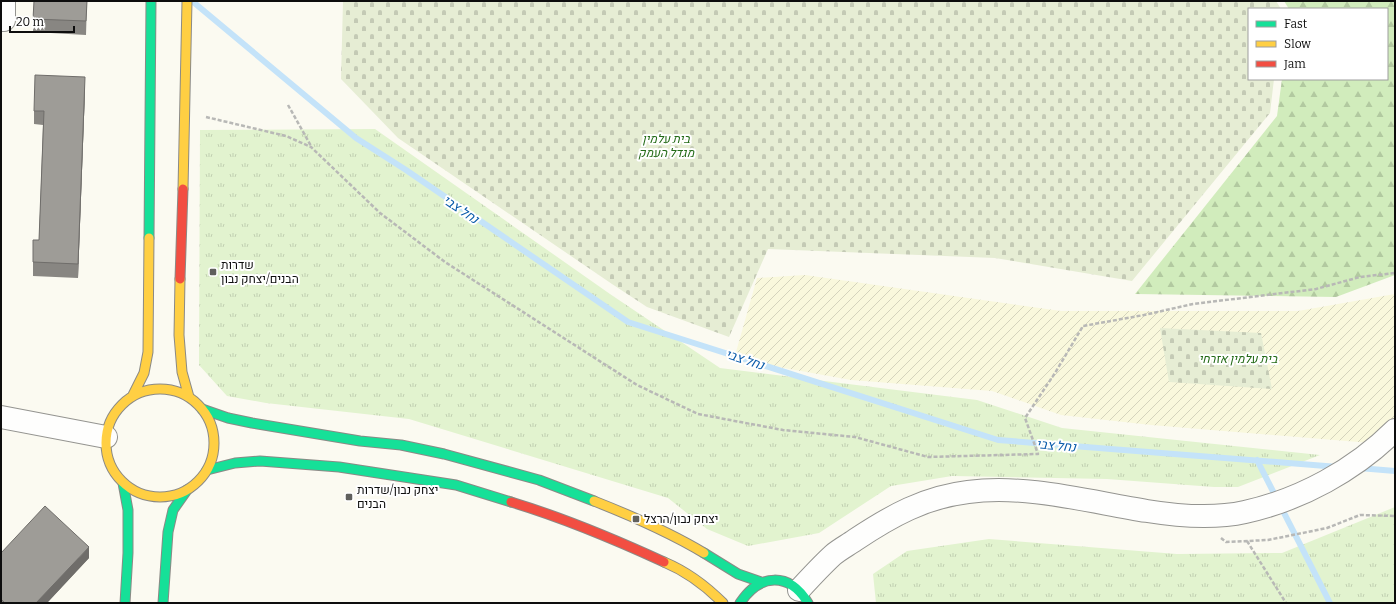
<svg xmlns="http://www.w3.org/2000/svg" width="1396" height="604" font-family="Bitter,Heebo,serif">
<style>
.farmland{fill:url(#farmland-furrows)}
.grass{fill:url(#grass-tufts)}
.forest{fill:url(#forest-firs)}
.cemetery{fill:url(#cemetery-stones)}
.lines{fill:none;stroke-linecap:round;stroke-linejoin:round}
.stream{stroke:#c4e3f9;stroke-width:6}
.street-casing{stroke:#949490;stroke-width:24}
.fast-casing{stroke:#8b8a86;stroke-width:11}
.slow-casing{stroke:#8b8a86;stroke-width:11}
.jam-casing{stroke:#8b8a86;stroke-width:11}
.path{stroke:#b8b8b6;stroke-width:2.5;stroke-dasharray:4 2;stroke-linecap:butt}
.street{stroke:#fefefd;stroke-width:22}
.fast{stroke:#16e098;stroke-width:9}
.slow{stroke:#ffcf43;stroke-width:9}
.jam{stroke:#f24e42;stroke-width:9}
.wall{fill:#888682}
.shaded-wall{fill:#6f6d6a}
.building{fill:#9e9c97;stroke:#6f6d6a}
.poi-dot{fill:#60605d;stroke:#fff;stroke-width:1.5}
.labels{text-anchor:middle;stroke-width:4;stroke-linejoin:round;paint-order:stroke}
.park-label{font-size:12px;font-style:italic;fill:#236b17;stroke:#fff}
.poi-label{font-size:12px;fill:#0d0d0d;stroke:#fff;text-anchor:start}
.water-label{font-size:13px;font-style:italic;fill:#0a5baa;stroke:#fff}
</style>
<defs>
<pattern id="farmland-furrows" width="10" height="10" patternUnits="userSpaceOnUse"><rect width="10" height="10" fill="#f9f8dc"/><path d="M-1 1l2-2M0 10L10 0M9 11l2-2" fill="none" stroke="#d4d3bc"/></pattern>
<pattern id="grass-tufts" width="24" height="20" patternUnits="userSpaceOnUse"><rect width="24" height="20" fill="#e2f3cf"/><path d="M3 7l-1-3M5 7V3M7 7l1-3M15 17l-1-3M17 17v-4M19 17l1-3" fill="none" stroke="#c1cfb1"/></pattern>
<pattern id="forest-firs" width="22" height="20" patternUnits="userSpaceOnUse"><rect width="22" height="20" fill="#d1ecbc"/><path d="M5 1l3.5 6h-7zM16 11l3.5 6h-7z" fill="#b2c9a0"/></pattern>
<pattern id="cemetery-stones" width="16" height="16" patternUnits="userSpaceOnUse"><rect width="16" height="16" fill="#e6edd4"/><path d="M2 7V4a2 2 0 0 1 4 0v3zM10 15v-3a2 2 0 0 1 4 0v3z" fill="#c4cab5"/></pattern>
</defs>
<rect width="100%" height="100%" fill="#fbfaf1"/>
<!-- farmland -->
<path class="farmland" d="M805,275L1061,311H1298L1395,294V445L1151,425L1061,415L992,391L851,380L734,359L757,278Z"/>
<!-- grass -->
<path class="grass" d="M375,129L610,294L720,368L977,400L1062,428L1320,455L1238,487H1214L1107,479L952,476L891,486L819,533L748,546L707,529L668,498L409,419L266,403L227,396L199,365L200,130Z
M1395,507V603H876L873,574L907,551L989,539L1177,554L1282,553Z"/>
<!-- forest -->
<path class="forest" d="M1284,1H1395V275L1336,297L1135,294L1277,116L1282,79H1387V9H1289Z"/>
<!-- cemetery -->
<path class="cemetery" d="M343,1H1276L1281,9H1249V79H1274L1270,113L1132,281L995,258L768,249L729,337L647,307L612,284L398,138L341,79Z
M1160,328L1261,333L1272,389L1169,382Z"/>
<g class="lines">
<!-- stream -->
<path class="stream" d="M192,1L356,138L406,170L628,322L998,440L1338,467
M1257,460L1330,603
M1359,468L1395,471"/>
<defs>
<path id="street" d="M1,19L4,20V1
M1,417L106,437
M799,590C810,578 821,566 833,555C840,549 848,545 855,540C891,516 925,497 968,492C1026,484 1090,502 1147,511C1178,516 1214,519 1245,512C1300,500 1355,470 1395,430"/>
<path id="fast" d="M149,238L151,1
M202,409L228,418L252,423L360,441L401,445L444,454L539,480L594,501
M207,470L235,463L260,461L339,467L456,485L511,502
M123,483L128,510V553L125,603
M704,553L738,574L761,582
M163,603L168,532L173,510L187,490
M740,603C760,573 789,572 808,603"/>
<path id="slow" d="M183,189L187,1
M180,279L179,335L182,372L189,397
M106 443a54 54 0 1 1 108 0a54 54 0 1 1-108 0Z
M133,395L144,373L148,352L149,238
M594,501C632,516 669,532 704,553
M664,562C688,572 705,585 723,603"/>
<path id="jam" d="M180,279L183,189
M511,502C564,518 614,539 664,562"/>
</defs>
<!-- street casing -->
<use href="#street" class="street-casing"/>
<!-- fast casing -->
<use href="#fast" class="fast-casing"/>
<!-- slow casing -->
<use href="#slow" class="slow-casing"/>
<!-- jam casing -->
<use href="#jam" class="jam-casing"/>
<!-- path -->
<path class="path" d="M288,105L311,146
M206,117L286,136L311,147L380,213L445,262L637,385L698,414L783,430L855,437L928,457L1038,454L1025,418L1055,373L1083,326L1144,315L1193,304L1316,289L1360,277L1395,273
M1221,538L1226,542L1268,540L1327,528L1360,515L1395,516
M1247,541L1286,603"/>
<!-- street -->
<use href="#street" class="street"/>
<!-- fast -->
<use href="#fast" class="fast"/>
<!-- slow -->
<use href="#slow" class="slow"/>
<!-- jam -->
<use href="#jam" class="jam"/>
</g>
<!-- wall -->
<path class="wall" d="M34,1H87L86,35L33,32Z
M85,90L78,278L33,276V262L39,240L43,125L34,124V111Z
M1,553L89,558L47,603H1Z"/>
<!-- shaded-wall -->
<path class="shaded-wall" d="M85,77V90L78,278V264Z
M89,547V558L47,603H36Z"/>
<!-- building -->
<path class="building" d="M34,1H87L86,21L33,19Z
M35,75L85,77L78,264L33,262V240H39L44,111H34Z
M45,506L89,547L36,603H5L1,599V553Z"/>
<!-- markers -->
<g class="poi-dot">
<rect x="209" y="268" width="8" height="8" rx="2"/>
<rect x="345" y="493" width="8" height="8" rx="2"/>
<rect x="632" y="515" width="8" height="8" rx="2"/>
</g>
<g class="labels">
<!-- park labels -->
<g class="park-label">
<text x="666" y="143">בית עלמין<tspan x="666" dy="14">מגדל העמק</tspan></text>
<text x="1238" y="363">בית עלמין אזרחי</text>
</g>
<!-- poi labels -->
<g class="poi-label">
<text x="221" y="269">שדרות<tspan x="221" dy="14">הבנים/יצחק נבון</tspan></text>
<text x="357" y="494">יצחק נבון/שדרות<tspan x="357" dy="14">הבנים</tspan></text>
<text x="644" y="523">יצחק נבון/הרצל</text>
</g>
<!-- water labels -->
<g class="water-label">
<text transform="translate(461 209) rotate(34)" y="5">נחל צבי</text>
<text transform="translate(745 359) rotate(18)" y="5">נחל צבי</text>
<text transform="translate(1056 445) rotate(5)" y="5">נחל צבי</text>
</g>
</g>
<!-- border -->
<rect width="1396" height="604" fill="none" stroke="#0d0d0d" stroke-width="4"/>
<!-- legend -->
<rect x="1248" y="8" width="140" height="72" fill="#ffffff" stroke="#9e9e9e"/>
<rect x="1256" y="21" width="20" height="6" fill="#16e098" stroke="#9e9e9e"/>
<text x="1284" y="28" font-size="12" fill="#0d0d0d">Fast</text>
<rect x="1256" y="41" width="20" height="6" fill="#ffcf43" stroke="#9e9e9e"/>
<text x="1284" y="48" font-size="12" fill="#0d0d0d">Slow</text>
<rect x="1256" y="61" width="20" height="6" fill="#f24e42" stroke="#9e9e9e"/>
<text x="1284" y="68" font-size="12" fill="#0d0d0d">Jam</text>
<!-- scale -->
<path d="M10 26v6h64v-6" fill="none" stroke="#0d0d0d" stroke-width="2"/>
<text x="16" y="26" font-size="12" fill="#0d0d0d" stroke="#ffffff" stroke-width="3" paint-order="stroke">20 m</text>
</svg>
